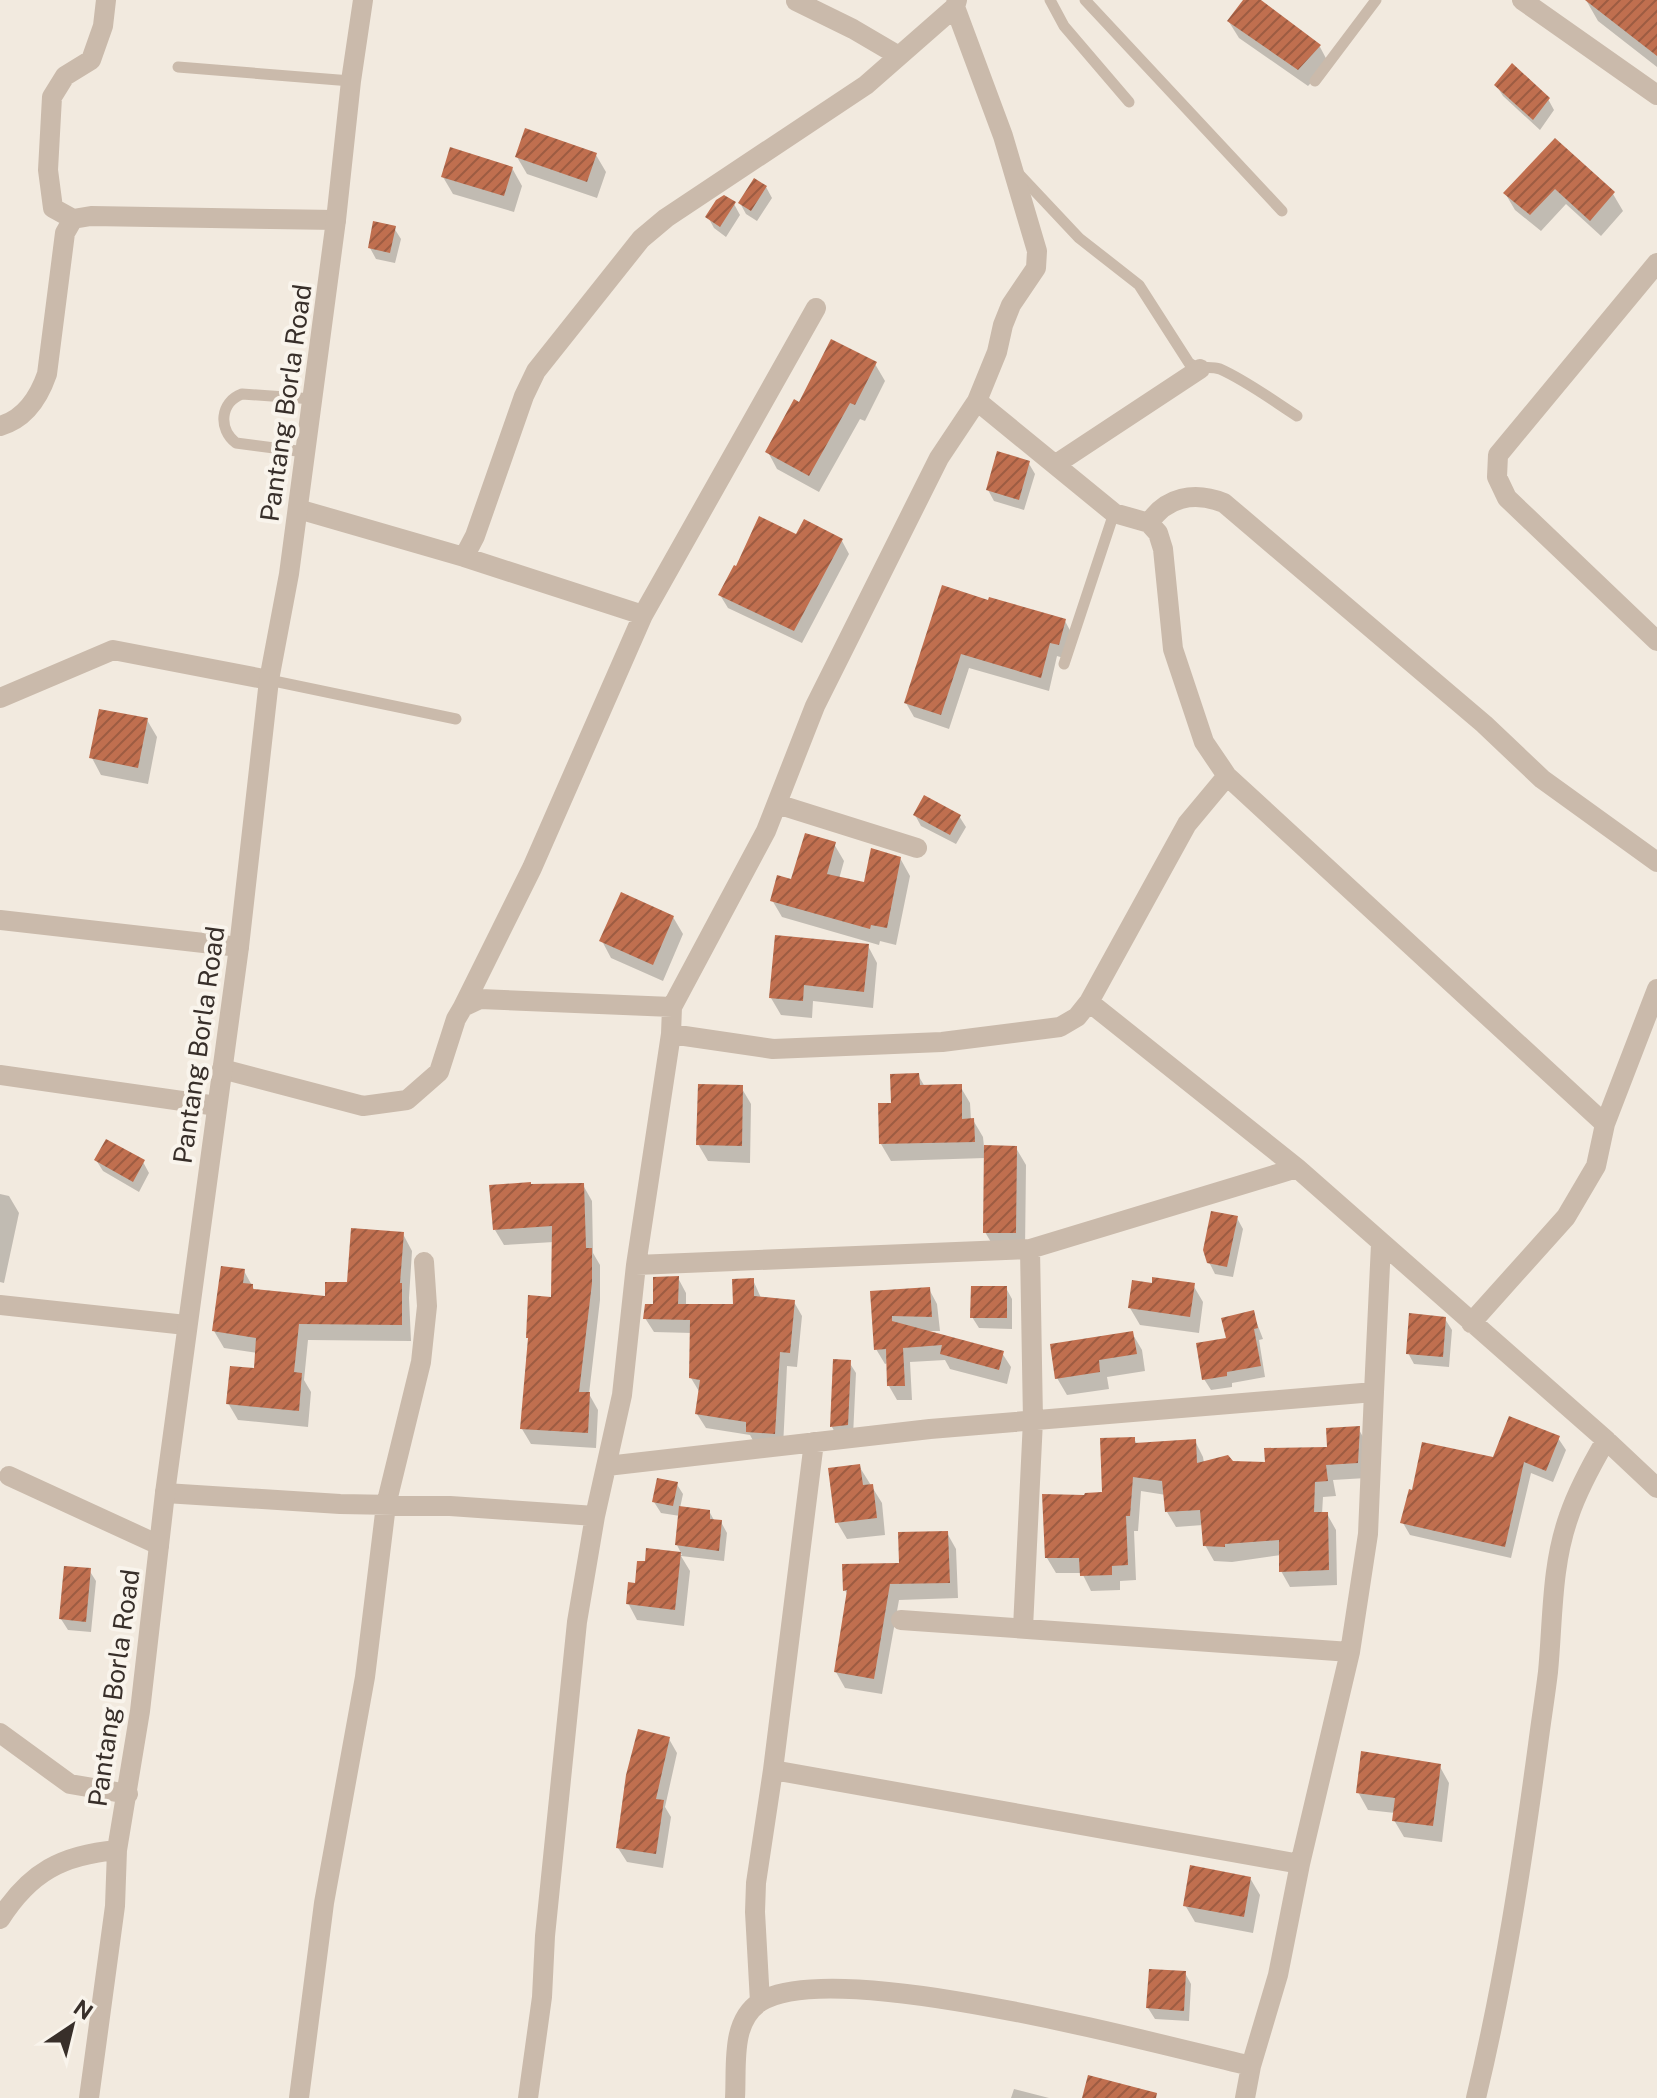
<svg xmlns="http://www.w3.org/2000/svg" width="1657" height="2098" font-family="'Public Sans',sans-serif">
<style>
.shadow{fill:#0003}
.building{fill:url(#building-hatch)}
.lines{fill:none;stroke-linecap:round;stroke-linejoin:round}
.service{stroke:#cabaab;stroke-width:11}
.minor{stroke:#cabaab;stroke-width:20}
.tertiary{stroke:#cabaab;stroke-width:20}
.labels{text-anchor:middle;stroke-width:8;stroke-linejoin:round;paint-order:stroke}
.street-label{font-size:26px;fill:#382f2a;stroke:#f9f4ec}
</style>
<defs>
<pattern id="building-hatch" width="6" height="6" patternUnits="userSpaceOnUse" patternTransform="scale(2)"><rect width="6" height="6" fill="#c06f4f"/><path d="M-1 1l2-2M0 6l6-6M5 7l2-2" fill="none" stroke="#9d5c42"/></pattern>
</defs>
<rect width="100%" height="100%" fill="#f2eadf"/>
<!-- shadow -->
<path class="shadow" d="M1246,0H1257L1320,47L1329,64L1308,86L1239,38L1229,22Z
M1586,0H1657V67L1598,21Z
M1496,85L1548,99L1554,110L1540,130L1503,96Z
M1555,140L1613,194L1623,211L1601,236L1566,204L1541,231L1515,210L1505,193Z
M596,155L606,172L597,198L527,174L517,157Z
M512,168L522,186L514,212L453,194L443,177Z
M766,187L772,198L757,221L746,214L740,203Z
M734,204L740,215L726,237L714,228L708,217Z
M394,228L401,239L395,263L376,259L370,248Z
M875,364L885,381L865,421L860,419L819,492L777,469L768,452L800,405Z
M1028,462L1035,474L1024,510L994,501L988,490Z
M797,536L842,541L849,554L802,643L728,608L720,595Z
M989,603L1065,621L1073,636L1067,659L1057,656L1049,691L969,668L949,729L914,717L906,703Z
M147,720L157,737L148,784L101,775L92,758Z
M915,815L959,816L966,827L956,844L921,826Z
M834,844L844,861L839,879L865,884L900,858L910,876L896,945L880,941L879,945L782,917L772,900Z
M673,917L683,934L663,981L611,958L602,941Z
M868,946L877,963L873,1008L813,1001L812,1018L781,1015L771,998Z
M918,1075L925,1087L960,1086L970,1103L971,1120H973L983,1137L984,1147L1016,1148L1026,1165L1025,1250L995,1249L985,1232V1158L891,1161L881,1144L893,1105Z
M741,1087L751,1104L750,1163L708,1161L698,1144Z
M96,1160L143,1162L149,1173L139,1192L103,1171Z
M583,1185L592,1201L593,1253L600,1265V1300L589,1394L598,1410L596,1448L531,1444L522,1429L530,1342L528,1338L553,1299L554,1242L504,1245L495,1230Z
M0,1194L9,1196L19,1213L4,1283L0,1282Z
M1237,1218L1243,1229L1233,1277L1215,1274L1209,1262Z
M403,1234L412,1251L409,1298L411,1341L308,1340L304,1380L311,1392L308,1427L238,1420L228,1403L255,1370L257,1353L224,1348L214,1331L244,1271L255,1291L327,1299L349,1284Z
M678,1278L686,1293V1306H735L753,1280L761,1298L794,1302L802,1316L797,1367L787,1366L783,1447L756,1446L750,1435L706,1428L697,1414L700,1393L691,1378L692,1333L654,1332L645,1318Z
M1193,1285L1203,1302L1199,1333L1140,1325L1130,1308Z
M1006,1288L1012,1299V1329L979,1328L972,1317Z
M929,1289L937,1304L940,1331H926L1002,1353L1011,1367L1007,1384L950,1369L945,1360L910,1362L912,1400H897L889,1386L888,1363L885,1364L876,1349L872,1293Z
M1253,1313L1263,1339L1259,1340L1265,1377L1232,1383V1387L1211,1390L1204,1379L1229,1340Z
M1445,1319L1452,1330L1449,1367L1414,1364L1408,1353Z
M1132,1333L1142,1350L1145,1371L1107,1377L1109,1389L1067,1395L1057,1378Z
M835,1361L849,1362L856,1373L853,1436L838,1438L832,1427Z
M1358,1428L1367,1444L1366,1478L1333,1480L1336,1496L1323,1497L1322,1514H1327L1336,1530L1337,1585L1290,1587L1281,1571V1555L1232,1562L1214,1561L1205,1545L1203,1525L1176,1527L1167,1512L1166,1495L1141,1491L1138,1531H1134L1136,1580L1120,1581V1590L1091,1591L1082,1573H1056L1047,1558L1104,1494L1134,1439L1137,1444L1195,1441L1203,1457L1204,1463L1267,1464L1329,1449Z
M1558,1438L1566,1450L1553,1482L1531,1473L1511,1558L1410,1535L1403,1523L1494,1459Z
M859,1466L882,1503L885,1535L847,1539L837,1522Z
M676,1483L683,1494L680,1508L709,1511L715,1522H721L727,1533L724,1561L681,1556L690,1571L684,1626L637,1620L628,1603L646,1564L648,1551L682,1555L677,1545L680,1516L661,1513L654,1502Z
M947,1533L956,1549L958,1598L899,1600L882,1694L845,1688L836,1672L848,1596L845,1590L901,1565Z
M89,1570L96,1581L91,1632L68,1630L61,1619Z
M669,1739L677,1753L665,1807L671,1817L663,1868L627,1862L618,1848Z
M1439,1765L1449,1783L1442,1842L1404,1837L1394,1820L1395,1813L1368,1810L1358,1792Z
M1250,1878L1260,1895L1253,1933L1195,1922L1185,1905Z
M1185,1973L1191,1984L1189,2021L1155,2019L1148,2008Z
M1014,2089L1049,2098H1011Z"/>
<!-- building -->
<path class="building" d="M1243,0H1261L1321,45L1298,70L1227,21Z
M1585,0H1657V56Z
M1512,63L1550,98L1533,120L1494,85Z
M525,128L597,153L587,182L515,157Z
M1555,138L1615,192L1590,221L1555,189L1530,215L1503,193Z
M450,147L513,167L504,196L441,177Z
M754,178L767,186L751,211L738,203Z
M724,195L736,202L720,227L705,217L716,200Z
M373,221L396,226L390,253L368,248Z
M831,339L877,362L855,405L850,403L809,476L765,452L794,399L799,402Z
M997,451L1030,461L1019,500L986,490Z
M759,516L796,534L804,519L843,539L794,631L718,595L734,565L736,566Z
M942,585L988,600L989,597L1066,619L1059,645L1050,643L1041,678L961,654L941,715L904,703Z
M99,709L148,718L138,768L89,758Z
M924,795L961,815L950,835L913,815Z
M805,833L836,842L827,874L864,882L871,848L901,857L887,928L871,925L870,929L770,901L777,875L791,879Z
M621,892L674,916L653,965L599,941Z
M775,935L869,944L864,992L804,985L803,1001L769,998Z
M919,1073L920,1085L962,1084V1119L974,1118L975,1142L879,1144L878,1103H891L890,1074Z
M698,1084L743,1085L742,1146L696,1145Z
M106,1139L145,1160L133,1182L94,1160Z
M984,1145L1017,1146L1016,1233H983Z
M531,1182V1184L584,1183L586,1248H592V1283L579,1392H590L588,1433L520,1429L528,1338H526L528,1295L551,1297L552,1226L493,1230L489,1185Z
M1211,1211L1238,1216L1227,1267L1207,1263L1203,1250Z
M351,1228L404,1232L400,1283H402V1325L299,1324L294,1372L302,1373L299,1411L226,1404L230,1366L254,1368L256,1338L212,1331L221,1266L245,1269L243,1283L253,1284V1289L325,1296V1282H347Z
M679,1276L678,1304H733L732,1279L754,1278V1296L795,1300L790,1353L780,1352L775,1434L746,1432V1422L695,1414L700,1380L689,1378L690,1320L643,1319L645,1304H653V1277Z
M1152,1277L1195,1283L1190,1317L1128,1308L1132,1280L1152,1283Z
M971,1286H1007V1318H970Z
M930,1287L932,1317L892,1316V1321L1004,1351L999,1370L940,1354L942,1345L903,1348L905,1386H887L886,1349L874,1350L870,1291Z
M1254,1310L1258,1328L1254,1329L1261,1366L1227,1372V1376L1202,1380L1196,1343L1226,1338L1221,1318Z
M1409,1313L1446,1317L1443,1357L1406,1354Z
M1133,1331L1137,1354L1099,1360L1100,1372L1055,1379L1050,1344Z
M833,1359L851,1360L848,1425L830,1427Z
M1509,1416L1560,1436L1546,1471L1524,1462L1505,1547L1400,1523L1409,1489L1412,1490L1422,1442L1493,1457Z
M1360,1426L1358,1463L1326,1465L1328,1481L1315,1482L1314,1512H1328L1329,1570L1279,1572V1540L1225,1544V1547L1203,1546L1200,1510L1165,1512L1162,1481L1133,1477L1130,1516H1126L1128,1565L1112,1566V1575L1080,1576L1079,1558H1045L1042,1494L1084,1495L1085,1493L1102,1492L1100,1438L1135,1437V1443L1196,1439L1197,1463L1228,1455L1233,1461L1265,1462L1264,1448L1327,1447L1326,1428Z
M860,1464L863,1485L873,1484L877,1518L835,1523L828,1468Z
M657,1478L678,1482L673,1506L652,1502Z
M679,1506L710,1510V1519L722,1520L719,1551L675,1545Z
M948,1531L950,1583L890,1584L874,1679L834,1672L847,1590L843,1591L842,1564L899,1563L898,1532Z
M646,1548L681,1552L675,1610L626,1604L628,1582L635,1583L637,1561H645Z
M64,1566L91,1568L86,1622L59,1619Z
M638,1729L670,1737L656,1799L664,1800L656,1854L616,1848L626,1775Z
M1361,1751L1441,1764L1433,1826L1392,1821L1395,1798L1356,1793Z
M1190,1865L1251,1877L1244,1917L1183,1906Z
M1149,1969L1186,1971L1184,2011L1146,2008Z
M1088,2075L1157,2093L1156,2098H1082Z"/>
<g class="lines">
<!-- service -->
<path class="service" d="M1050,0L1064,26L1129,102
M1085,0L1282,211
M178,67L351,81
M1315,81L1376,0
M1016,171L1079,238L1139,285L1189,363C1200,371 1208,365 1220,369C1247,381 1272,400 1297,416
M305,452L236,443C218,429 220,402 242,394L313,399
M1064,664L1114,513
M269,680L456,719"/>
<!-- minor -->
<path class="minor" d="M796,1L853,29L899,56
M73,219L53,208L48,170L52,97L65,76L91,60L103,26L106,0
M1657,263L1498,455L1497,477L1507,498L1657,641
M977,401L1114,513L1149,523L1158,533L1163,549L1173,649L1204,742L1227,776L1605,1124
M0,426C25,419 39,397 47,374L65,233L73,219L91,216L336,220
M1056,464L1200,369
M298,509L464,557L475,536L524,396L536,371L641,239L666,218L866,85L955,7
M1149,523C1166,497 1194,491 1224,503L1484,724L1542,779L1657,862
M464,557L643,615
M0,698L113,650L269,680
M777,804L917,848
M0,920L239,947
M1089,1002L1187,824L1227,776
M463,1007L532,868L643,615L816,308
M671,1034L773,1049L942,1042L1060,1027L1077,1017L1089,1002L1297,1168L1606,1440L1657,1488
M222,1069L363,1106L407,1100L439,1072L456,1019L463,1007L480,999L672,1007
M0,1075L217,1106
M1030,1249L1297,1168
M636,1265L1030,1249L1033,1420L1023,1628
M0,1305L186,1325
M1471,1323L1566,1217L1596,1166L1605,1124L1657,989
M1374,1392L1381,1244
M607,1466L930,1429L1374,1392L1368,1534L1350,1652L1300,1864L1278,1975L1251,2066L1245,2098
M9,1476L159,1545
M165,1493L340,1504L450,1506L595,1516
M901,1620L1350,1652
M0,1733L70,1784L128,1794
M773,1770L1300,1864
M760,2002L755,1912L756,1883L773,1770L814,1442
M299,2098L324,1903L365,1677L386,1505L421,1362L427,1306L424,1262
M528,2098L542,1997L545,1936L577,1622L595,1516L622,1395L636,1265L671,1034L672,1007L766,831L815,706L939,458L977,401L997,352L1003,325L1011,305L1036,268L1037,251L1003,136L955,7L957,0
M735,2098C737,2066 730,2022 760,2002C833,1955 1159,2045 1251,2066
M1476,2098C1504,1982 1522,1864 1538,1745C1541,1721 1545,1697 1548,1672C1553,1620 1551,1566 1569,1516C1578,1489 1592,1464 1606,1440"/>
<!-- tertiary -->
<path class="tertiary" d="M1522,0L1657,95
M0,1919C30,1872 62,1855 117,1850
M89,2098L115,1906L117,1850L140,1711L165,1493L239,947L269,680L289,574L336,220L351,81L363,0"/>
</g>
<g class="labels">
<!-- street labels -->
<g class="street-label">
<text transform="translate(286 403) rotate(-82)" y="9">Pantang Borla Road</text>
<text transform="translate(199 1045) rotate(-82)" y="9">Pantang Borla Road</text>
<text transform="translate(114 1688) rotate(-82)" y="9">Pantang Borla Road</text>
</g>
</g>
<!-- north arrow -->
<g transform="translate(72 2026) rotate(35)" stroke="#f9f4ec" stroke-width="6" paint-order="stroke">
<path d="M0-6L14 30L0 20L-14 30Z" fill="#382f2a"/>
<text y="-12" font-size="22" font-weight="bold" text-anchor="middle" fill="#382f2a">N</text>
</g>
</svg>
